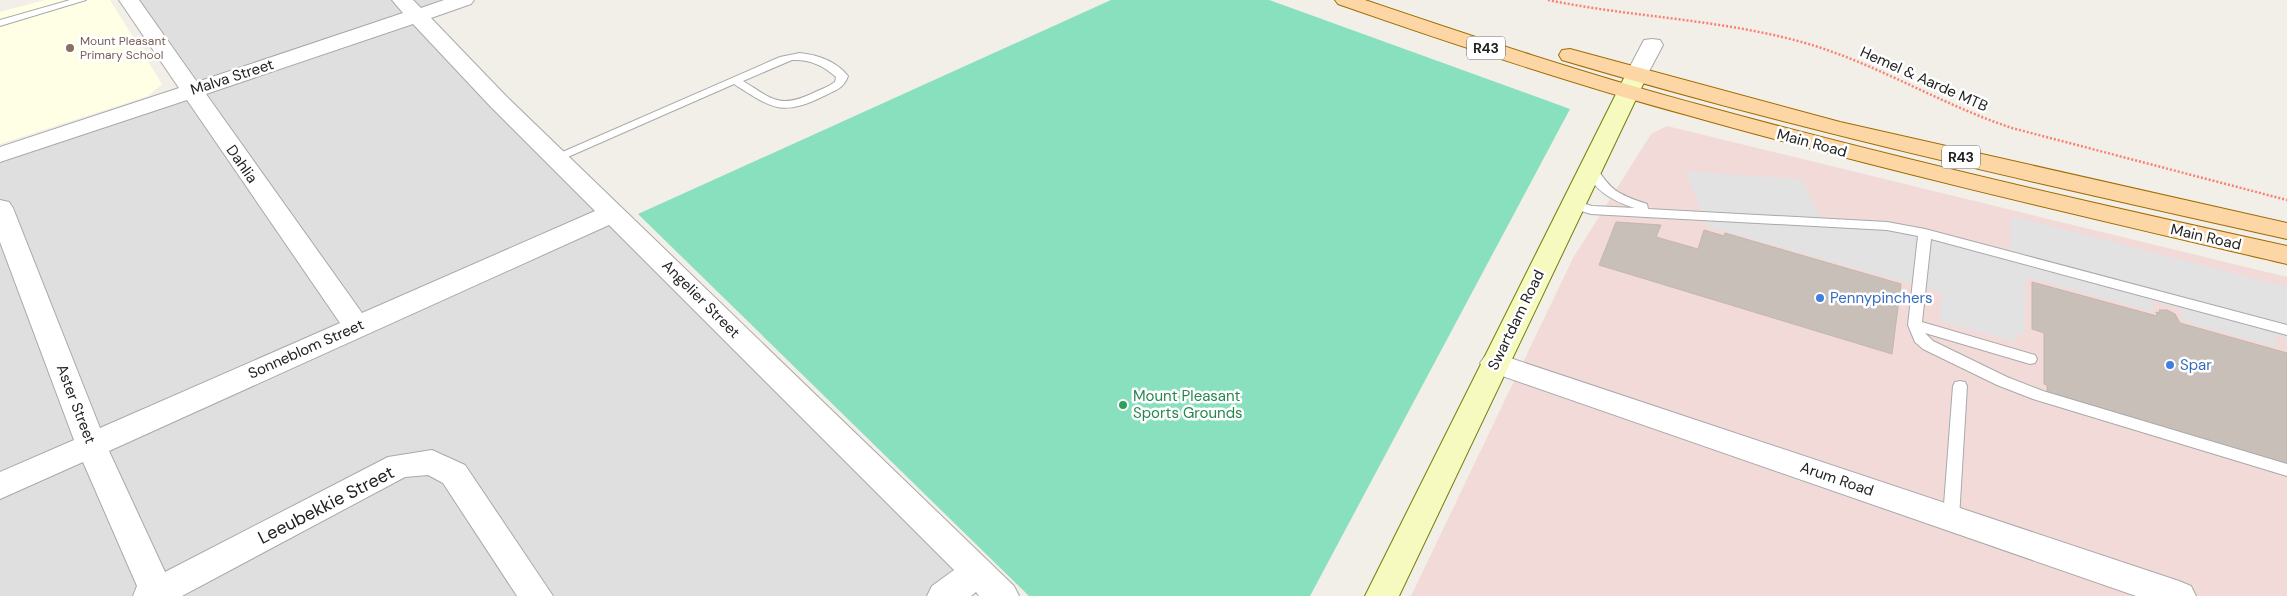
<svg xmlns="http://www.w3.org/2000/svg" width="2287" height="596" font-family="'DM Sans',sans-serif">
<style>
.residential{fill:#e0dfdf}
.commercial{fill:#f2dad9}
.education{fill:#ffffe5}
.pitch{fill:#88e0be}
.parking{fill:#e2e2e2}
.building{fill:#c7bfb8;stroke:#c4b6ab}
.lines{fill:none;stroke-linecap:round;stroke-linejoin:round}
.lane-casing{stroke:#a9a9a9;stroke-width:2}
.street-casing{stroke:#a9a9a9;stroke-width:2}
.secondary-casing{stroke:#707d05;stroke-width:2}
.primary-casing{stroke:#a06b00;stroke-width:2}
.path{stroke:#fa8072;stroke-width:2.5;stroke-dasharray:2 2;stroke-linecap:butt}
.lane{fill:#fff;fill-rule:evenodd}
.street{fill:#fff;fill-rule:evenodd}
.secondary{fill:#f7fabf;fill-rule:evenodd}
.primary{fill:#fcd6a4;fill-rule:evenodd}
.education-dot{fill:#8d6e63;stroke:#fff;stroke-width:2}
.shop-dot{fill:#3f7fe0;stroke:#fff;stroke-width:2}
.leisure-dot{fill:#2e9e5b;stroke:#fff;stroke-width:2}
.labels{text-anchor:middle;stroke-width:5;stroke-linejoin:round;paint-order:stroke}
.far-education-label{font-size:12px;fill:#785e54;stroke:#fff;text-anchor:start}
.shield{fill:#fff;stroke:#646464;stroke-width:1}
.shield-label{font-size:14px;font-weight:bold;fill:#222}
.street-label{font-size:15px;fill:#222;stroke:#fff}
.shop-label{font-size:15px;fill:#366cbe;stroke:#fff;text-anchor:start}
.leisure-label{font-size:15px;fill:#27864d;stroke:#fff;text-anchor:start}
.near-street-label{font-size:18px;fill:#222;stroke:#fff}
</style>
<rect width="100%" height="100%" fill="#f2efe9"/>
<!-- residential -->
<path class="residential" d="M126,0H463L417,15L975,572L940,596H0V155L188,91Z"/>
<!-- commercial -->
<path class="commercial" d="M1667,126L2287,277V596H1411L1573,258L1651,134Z"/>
<!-- education -->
<path class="education" d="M45,0H110L162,84L148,96L0,144V12Z"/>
<!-- pitch -->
<path class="pitch" d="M1111,0H1269L1570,109L1310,596H1029L638,214Z"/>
<!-- parking -->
<path class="parking" d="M1686,171L1802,179L1824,224L1887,228L2010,255L2011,216L2287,287V338L2275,336L2277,347L2183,321L2181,309L2153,301L2154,312L2026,277L2024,335L2015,333V342L1940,321L1942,293L1706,226Z"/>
<!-- building -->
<path class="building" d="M1616,222L1661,225L1656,237L1698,249L1704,230L1724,236L1725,233L1901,284L1892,354L1599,265Z
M2032,282L2157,316L2156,312L2160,313L2159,310H2167L2175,314L2180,323L2287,353V465L2047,393V385L2044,384V333L2032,329Z"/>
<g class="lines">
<defs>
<path id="lane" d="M70,0H86L0,26V20Z
M800,53C818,55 836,61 848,76C844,88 836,90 826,95C782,117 773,109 734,84L561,160L557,161L551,157L780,57ZM792,60C809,59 823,65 836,77L835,82C828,87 819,90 811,94C778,109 771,98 743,81Z
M1590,163L1594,164C1611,191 1617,194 1647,204L1648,209L1887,222L1925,229L2287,325V335L1931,239L1922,322L2035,355L2037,359L2035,363L2030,364L1925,333L1933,341L2007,377L2043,391L2287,464V476L2033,399L1997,385L1923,349L1915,342L1908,325L1918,236L1887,230L1591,214L1568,207L1566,204L1572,200L1592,206L1635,208C1612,201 1593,190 1584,167Z
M1960,381L1965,382L1967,386L1959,518L1957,523L1951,525L1945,523L1943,518L1953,386L1955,382Z"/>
<path id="street" d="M119,0H139L197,82L403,13L392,0H413L421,8L444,0H474L471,4L431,18L506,96L1014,586L1019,596H979L976,592L971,596H927L932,586L954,570L609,225L109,451L165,572L388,457L432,450L465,465L553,596H517L443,483L428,475L405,477L182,596H133L137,586L83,462L0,499V472L74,440L0,242V200L9,202L13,208L100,428L340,323L187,100L0,162V147L179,88ZM413,24L490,106L595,211L362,313L206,94Z
M1652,39L1660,40L1663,45L1645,79L1637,81L1629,79L1626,74L1644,40Z
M1495,353L2179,581L2191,586L2196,596H2136L1485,370L1480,363L1485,356Z"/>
<path id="secondary" d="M1637,67L1645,69L1648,74L1399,596H1365L1626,74L1629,69Z"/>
<path id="primary" d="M1335,0H1365C1477,38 1589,75 1704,106C1897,159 2092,203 2287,246V264C2086,217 1885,171 1687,115C1569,83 1453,44 1338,4Z
M1570,49L1840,122L2287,223V239C2044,185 1801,131 1562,60L1559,55L1562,50Z"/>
</defs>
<!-- lane casing -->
<use href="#lane" class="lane-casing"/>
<!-- street casing -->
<use href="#street" class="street-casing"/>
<!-- secondary casing -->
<use href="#secondary" class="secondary-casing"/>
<!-- primary casing -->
<use href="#primary" class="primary-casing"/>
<!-- path -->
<path class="path" d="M1548,0C1631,17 1716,19 1798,41C1873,61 1939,104 2012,128L2287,200"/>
<!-- lane -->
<use href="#lane" class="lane"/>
<!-- street -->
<use href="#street" class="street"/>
<!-- secondary -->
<use href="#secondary" class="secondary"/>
<!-- primary -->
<use href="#primary" class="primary"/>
</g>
<!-- markers -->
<circle class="education-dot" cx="70" cy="48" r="5"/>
<g class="shop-dot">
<circle cx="1820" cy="298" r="5"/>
<circle cx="2170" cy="365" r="5"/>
</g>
<circle class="leisure-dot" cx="1123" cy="405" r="5"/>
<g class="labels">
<!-- far-education labels -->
<g class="far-education-label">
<text x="80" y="45">Mount Pleasant<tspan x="80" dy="14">Primary School</tspan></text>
</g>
<!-- shield labels -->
<g class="shield">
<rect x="1467" y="36.5" width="38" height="23" rx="4"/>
<rect x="1942" y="145.5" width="38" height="23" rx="4"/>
</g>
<g class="shield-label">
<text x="1486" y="53">R43</text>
<text x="1961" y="162">R43</text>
</g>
<!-- street labels -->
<g class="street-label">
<text transform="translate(232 77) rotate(-18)" y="5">Malva Street</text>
<text transform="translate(1924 79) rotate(24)" y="5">Hemel &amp; Aarde MTB</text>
<text transform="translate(1812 143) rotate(15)" y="5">Main Road</text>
<text transform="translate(242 164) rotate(55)" y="5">Dahlia</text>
<text transform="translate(2206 237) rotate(13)" y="5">Main Road</text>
<text transform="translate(701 299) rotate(45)" y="5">Angelier Street</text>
<text transform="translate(1516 320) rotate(-64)" y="5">Swartdam Road</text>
<text transform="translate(306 349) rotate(-24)" y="5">Sonneblom Street</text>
<text transform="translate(76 404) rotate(69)" y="5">Aster Street</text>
<text transform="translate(1837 479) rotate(19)" y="5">Arum Road</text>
</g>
<!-- shop labels -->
<g class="shop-label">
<text x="1830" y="303">Pennypinchers</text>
<text x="2180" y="370">Spar</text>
</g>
<!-- leisure labels -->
<g class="leisure-label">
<text x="1133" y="401">Mount Pleasant<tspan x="1133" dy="17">Sports Grounds</tspan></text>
</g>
<!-- near-street labels -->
<g class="near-street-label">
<text transform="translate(326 505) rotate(-27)" y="6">Leeubekkie Street</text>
</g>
</g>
</svg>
